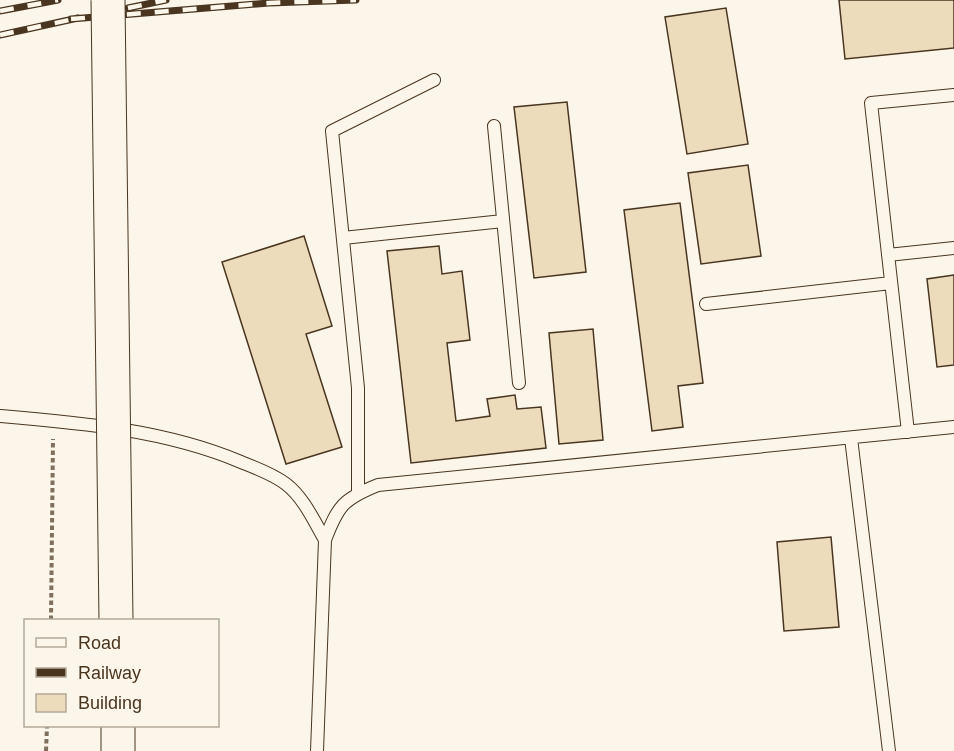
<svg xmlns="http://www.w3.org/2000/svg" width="954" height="751" font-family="Helvetica,sans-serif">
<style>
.building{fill:#ecdcbc;stroke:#4a3520;stroke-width:1.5}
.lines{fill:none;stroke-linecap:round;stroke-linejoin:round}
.lane-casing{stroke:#4a3520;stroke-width:14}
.secondary-casing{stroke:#4a3520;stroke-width:35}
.path{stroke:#7f6f5c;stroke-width:4;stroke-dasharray:4.5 3;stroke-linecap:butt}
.lane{stroke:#fbf6e9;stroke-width:12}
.secondary{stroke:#fbf6e9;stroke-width:33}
.rail-casing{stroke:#4a3520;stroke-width:7}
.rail{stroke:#fbf6e9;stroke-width:4.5;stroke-dasharray:14;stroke-linecap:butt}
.secondary-bridge-casing{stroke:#4a3520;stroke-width:35;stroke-linecap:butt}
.secondary-bridge{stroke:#fbf6e9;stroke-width:33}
</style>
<rect width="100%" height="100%" fill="#fbf6e9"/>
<!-- building -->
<path class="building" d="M839,0H954V48L845,59Z
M726,8L748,144L687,154L665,17Z
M567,102L586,272L534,278L514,107Z
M748,165L761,256L701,264L688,173Z
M680,203L703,383L678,386L683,427L652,431L624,210Z
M304,236L332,326L306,334L342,447L286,464L222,262Z
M439,246L442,274L462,271L470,340L447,343L456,421L490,416L487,399L515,395L517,409L541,407L546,448L411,463L387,251Z
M954,275V365L937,367L927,279Z
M593,329L603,440L559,444L549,333Z
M831,537L839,627L784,631L777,542Z"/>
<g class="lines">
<defs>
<path id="lane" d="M494,126L519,383
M343,238L503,221
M888,255L954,248
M706,304L891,283
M0,416C82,423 165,430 241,462C256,468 273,474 286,484C304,498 314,521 325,540
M908,432L871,103L954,95
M851,438L889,751
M358,493V388L332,131L434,80
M317,751L325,540C338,506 343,499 378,485L954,427"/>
<path id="secondary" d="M118,726V751"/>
</defs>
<!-- lane casing -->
<use href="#lane" class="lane-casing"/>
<!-- secondary casing -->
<use href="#secondary" class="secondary-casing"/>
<!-- path -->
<path class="path" d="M51,620L53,439
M46,751L47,726"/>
<!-- lane -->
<use href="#lane" class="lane"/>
<!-- secondary -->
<use href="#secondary" class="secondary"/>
<defs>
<path id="rail" d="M128,8L166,0
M0,11L58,0
M71,19L269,3L356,0
M0,35L78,18"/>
</defs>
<!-- rail casing -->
<use href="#rail" class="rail-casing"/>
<!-- rail -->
<use href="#rail" class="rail"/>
<defs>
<path id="secondary-bridge" d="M108,0L116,620"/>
</defs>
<!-- secondary-bridge casing -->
<use href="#secondary-bridge" class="secondary-bridge-casing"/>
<!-- secondary-bridge -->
<use href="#secondary-bridge" class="secondary-bridge"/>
</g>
<!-- legend -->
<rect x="24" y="619" width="195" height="108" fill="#fbf6e9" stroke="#b4a999" stroke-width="1.5"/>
<rect x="36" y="638" width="30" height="9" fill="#fbf6e9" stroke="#b4a999" stroke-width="1.5"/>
<text x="78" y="649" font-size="18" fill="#4a3520">Road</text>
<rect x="36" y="668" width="30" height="9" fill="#4a3520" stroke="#b4a999" stroke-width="1.5"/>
<text x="78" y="679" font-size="18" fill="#4a3520">Railway</text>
<rect x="36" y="694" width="30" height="18" fill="#ecdcbc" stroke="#b4a999" stroke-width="1.5"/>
<text x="78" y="709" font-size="18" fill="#4a3520">Building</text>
</svg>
